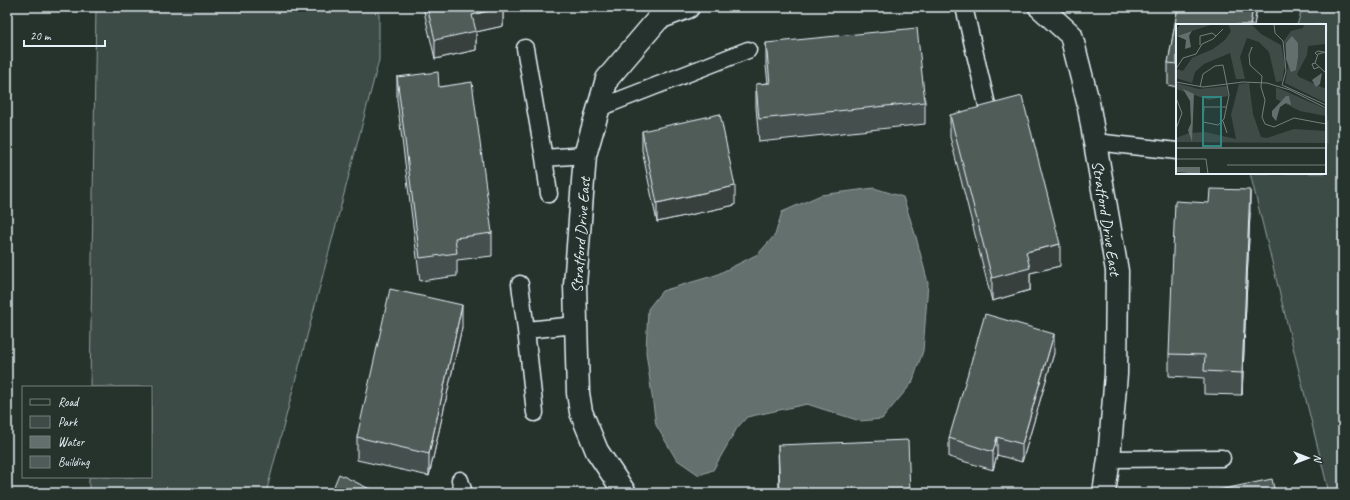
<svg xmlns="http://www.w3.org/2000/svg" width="1350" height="500" font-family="Caveat,sans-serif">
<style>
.green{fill:#3e4b47;stroke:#939ea0}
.water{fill:#636f6d;stroke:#98a3a5}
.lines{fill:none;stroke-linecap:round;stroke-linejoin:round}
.service-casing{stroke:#e8f1f8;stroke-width:19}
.minor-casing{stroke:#e8f1f8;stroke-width:25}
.service{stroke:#26332d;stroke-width:16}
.minor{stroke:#26332d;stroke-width:22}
.wall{fill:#454f4d;stroke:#e8f1f8}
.shaded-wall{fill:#38403e;stroke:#e8f1f8}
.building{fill:#505c59;stroke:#e8f1f8}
.labels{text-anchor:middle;stroke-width:3;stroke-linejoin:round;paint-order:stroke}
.street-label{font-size:16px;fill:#e8f1f8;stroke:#26332d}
.inset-river{fill:none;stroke:#636f6d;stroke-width:2}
.inset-road{fill:none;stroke:#747f7e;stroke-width:1}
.view{fill:#308883;fill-opacity:0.15;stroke:#308883;stroke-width:2}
.inset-edge{fill:none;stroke:#e8f1f8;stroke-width:2}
</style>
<rect width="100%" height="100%" fill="#26332d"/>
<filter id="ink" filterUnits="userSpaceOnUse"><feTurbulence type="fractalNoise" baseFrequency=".025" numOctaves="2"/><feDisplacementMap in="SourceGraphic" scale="8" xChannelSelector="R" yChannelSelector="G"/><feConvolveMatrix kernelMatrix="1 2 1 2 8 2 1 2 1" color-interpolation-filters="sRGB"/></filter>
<g filter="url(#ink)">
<!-- green -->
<path class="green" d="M96,7H379V60L266,493H89V477H151V387H90Z
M1303,7H1343V493H1329L1250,173H1325V25H1297Z"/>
<!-- water -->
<path class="water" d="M874,188L903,197L916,237L928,283L923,351L912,383L882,419L860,421L807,404L747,417L737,428L713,470L699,475L676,459L656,425L646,352L648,309L662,291L716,275L758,254L775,235L782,212L821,195Z"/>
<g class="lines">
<defs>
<path id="service" d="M964,7L987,105
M525,48L544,158L585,155
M599,108L748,50
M1095,142L1177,151
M544,158L549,194
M520,284L526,330
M535,413L526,330L576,325
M1109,459L1222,458
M460,480L464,493"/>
<path id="minor" d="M1040,7L1071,35L1088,102L1117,271L1116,374L1109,459L1104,493
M625,493L597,451L581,412L578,393L575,285L585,155L607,79L659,18L688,7"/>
</defs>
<!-- service casing -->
<use href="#service" class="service-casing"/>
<!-- minor casing -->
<use href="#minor" class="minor-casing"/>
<!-- service -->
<use href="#service" class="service"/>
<!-- minor -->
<use href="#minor" class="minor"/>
</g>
<!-- wall -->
<path class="wall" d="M423,7H503V26L476,32V50L435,59Z
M1178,7H1257L1254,25H1177V87L1168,85V63Z
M766,43L925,102V124L759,142L756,107V84L768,83L766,66Z
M397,77L439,87L492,233V256L457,260V276L420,281L397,100Z
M950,115L1060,266L1030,273V290L992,301L950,137Z
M642,131L735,205L657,222L642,150Z
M1250,213L1242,395L1204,394V378L1169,376V354Z
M462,327L429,476L357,460V437Z
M1054,353L1022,462L997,455L993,470L949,457V438Z
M778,445L910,493H779Z"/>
<!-- shaded-wall -->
<path class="shaded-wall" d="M503,7V26L476,32V50L435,59V40L472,15Z
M1253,7H1257L1254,25H1250Z
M735,186V205L657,222V203Z
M1250,190V213L1242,395V373Z
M1060,244V266L1030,273V290L992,301V278L1026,252Z
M462,305V327L429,476V454Z
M1054,334V353L1022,462V444Z
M997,437V455L993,470V452Z"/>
<!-- building -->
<path class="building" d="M427,7H503L472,15L476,31L435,40Z
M1178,7H1253L1250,25H1177V64L1168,63Z
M917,28L925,102L759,119L756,84L770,83L766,43Z
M438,72L439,87L472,82L492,233L455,238L457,253L420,258L397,77Z
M1022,96L1060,244L1026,252L1030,268L992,278L950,115Z
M720,114L735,186L657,203L642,131Z
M1210,189L1250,190L1242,373L1204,371L1205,355L1169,354L1175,201L1209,203Z
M390,289L462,305L429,454L357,437Z
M985,314L1054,334L1022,444L997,437L993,452L949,438Z
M908,440L910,493H780L778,445Z
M339,474L376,492V493H331Z
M1272,479L1275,493H1204Z"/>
</g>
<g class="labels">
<!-- street labels -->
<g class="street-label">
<text transform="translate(1107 218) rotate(81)" y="6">Stratford Drive East</text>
<text transform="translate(580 235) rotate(-86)" y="6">Stratford Drive East</text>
</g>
</g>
<!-- overview -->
<g transform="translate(1176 24)">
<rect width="150" height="150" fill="#26332d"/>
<path d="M5,0H38L0,12V5ZM52,0H75L85,10L105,21L109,41L106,57L100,58L93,28L83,18L71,14L64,33L69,55H60L54,29L28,40L19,48L16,59L0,54L1,45L7,47L16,34L37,25L49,16L55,7ZM128,0H150V20L132,22L131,31L121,50L123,53L150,65V79L109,59L112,43L108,17L115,7L127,4ZM0,59L23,65L51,62L52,72L33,76L0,65ZM73,59L77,90L85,113L91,114L118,105L150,107V119L0,118V114L13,109L29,108L60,115L55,91L63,60ZM100,63L150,85V92L124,87L100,75Z" fill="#3e4b47"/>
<path d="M16,7L13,12L15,23L9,25L10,16L1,12ZM116,12L122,19V33L120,46L115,48L110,35V19ZM146,49L144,60L140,63L136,56ZM7,65L18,70L16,118L12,106L15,99L14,77ZM110,72H113L115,81L110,79L104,83L100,97L96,92V87ZM0,143H24V150L0,148Z" fill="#636f6d"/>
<path class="inset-river" d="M0,124H150"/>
<path class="inset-road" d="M98,0L99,9L107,17L110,47L106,61M24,21V12L36,9L40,12M75,25L76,23L73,31L74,41L86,52L85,63L89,76L86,93L89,100L98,103L118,94L150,100M150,28L142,30L139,39L150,49M141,31L139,29L142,27L148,28M139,39L136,40L138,45L143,43M0,45L7,34L20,30L26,20L37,15L47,5M0,58L27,63L67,58L91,59L114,66L150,84M106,61L150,81M24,63L27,50L39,42L47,41L53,71L48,95L42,101L27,98L28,83H50M0,74L6,89L0,105M47,97L51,109M0,135H30L32,150M51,141H150"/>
<path class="view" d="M27,73H45V122H27Z"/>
<rect width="150" height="150" class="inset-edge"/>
</g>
<!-- margin -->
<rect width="1350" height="500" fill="none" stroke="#26332d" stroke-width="24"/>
<rect x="12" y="12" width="1326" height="476" fill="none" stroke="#e8f1f8" stroke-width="1.5" filter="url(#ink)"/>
<!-- legend -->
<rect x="22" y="386" width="130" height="92" fill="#26332d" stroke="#747f7e"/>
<rect x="30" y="399" width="20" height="6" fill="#26332d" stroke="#747f7e"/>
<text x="58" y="406" font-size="12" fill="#e8f1f8">Road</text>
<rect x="30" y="416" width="20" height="12" fill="#3e4b47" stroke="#747f7e"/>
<text x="58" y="426" font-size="12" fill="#e8f1f8">Park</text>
<rect x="30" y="436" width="20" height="12" fill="#636f6d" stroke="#747f7e"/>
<text x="58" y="446" font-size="12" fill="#e8f1f8">Water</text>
<rect x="30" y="456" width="20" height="12" fill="#505c59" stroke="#747f7e"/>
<text x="58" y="466" font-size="12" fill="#e8f1f8">Building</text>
<!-- north arrow -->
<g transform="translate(1308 458) rotate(90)" stroke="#26332d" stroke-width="3" paint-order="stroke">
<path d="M0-3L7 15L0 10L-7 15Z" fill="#e8f1f8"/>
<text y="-6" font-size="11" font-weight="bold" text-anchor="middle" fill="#e8f1f8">N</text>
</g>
<!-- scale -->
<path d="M24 40v6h81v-6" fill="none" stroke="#e8f1f8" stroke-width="2"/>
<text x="30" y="40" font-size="12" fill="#e8f1f8" stroke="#26332d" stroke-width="3" paint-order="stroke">20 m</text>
</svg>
